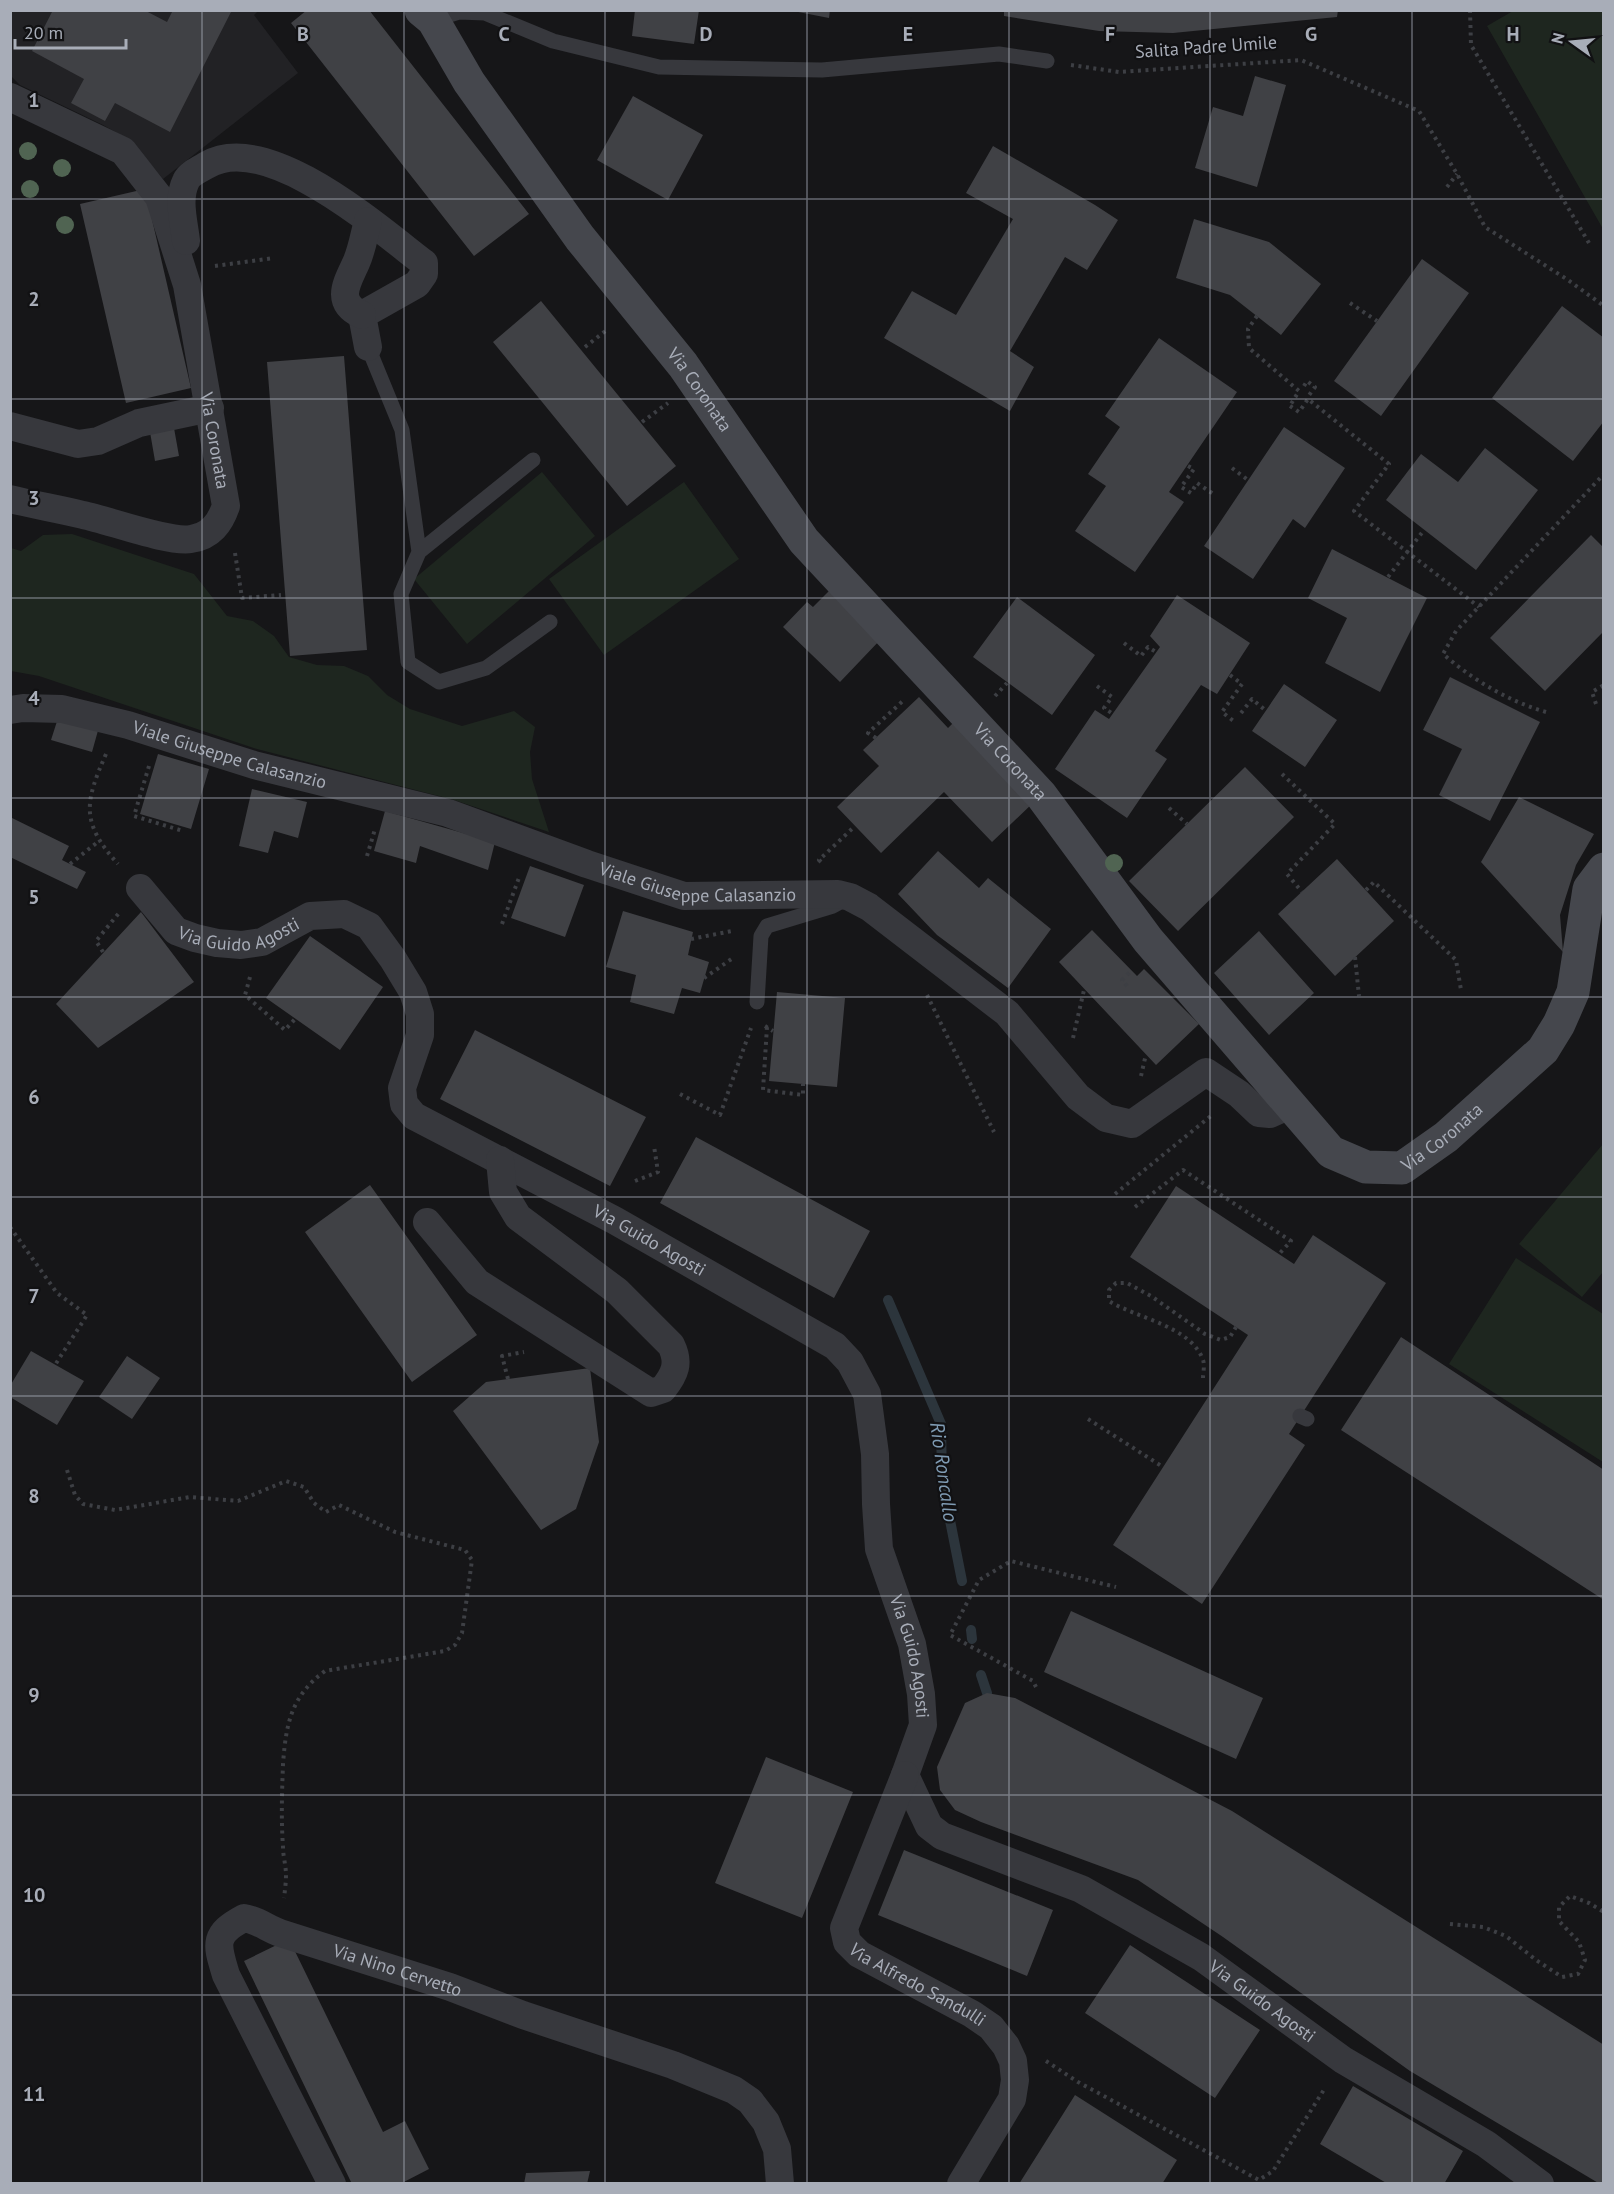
<svg xmlns="http://www.w3.org/2000/svg" width="1614" height="2194" font-family="'PT Sans',sans-serif">
<style>
.built{fill:#222225}
.green{fill:#1e261f}
.lines{fill:none;stroke-linecap:round;stroke-linejoin:round}
.stream{stroke:#2c353c;stroke-width:10}
.building{fill:#404145}
.path{stroke:#3d3f44;stroke-width:4;stroke-dasharray:3 4.5;stroke-linecap:butt}
.lane{stroke:#37383d;stroke-width:15}
.street{stroke:#37383d;stroke-width:28}
.secondary{stroke:#45474d;stroke-width:33}
.tree{fill:#506452}
.grid{fill:none;stroke:#a8adb8;stroke-width:1.5;stroke-opacity:0.55}
.labels{text-anchor:middle;stroke-width:4.5;stroke-linejoin:round;paint-order:stroke}
.street-label{font-size:18px;fill:#a8adb8;stroke:#111113}
.water-label{font-size:20px;font-style:italic;fill:#7f9bb3;stroke:#111113}
.grid-label{font-size:20px;text-anchor:middle;font-weight:bold;fill:#a8adb8;stroke:#111113;stroke-width:4.5;stroke-linejoin:round;paint-order:stroke}
</style>
<rect width="100%" height="100%" fill="#161618"/>
<!-- built -->
<path class="built" d="M10,11H258L254,15L298,73L163,179L130,140L103,125L20,85L11,76Z"/>
<!-- green -->
<path class="green" d="M1513,11H1603V229L1487,26Z
M542,472L595,536L467,644L414,579Z
M684,482L739,559L604,655L549,579Z
M72,534L194,574L227,616L253,621L274,636L289,657L317,665L344,666L368,676L387,695L410,709L462,726L514,711L535,727L530,752L532,779L549,832L454,800L257,749L39,676L11,671V548L21,551L43,535Z
M1603,1144V1272L1582,1297L1519,1244Z
M1516,1258L1603,1314V1462L1449,1364Z"/>
<g class="lines">
<!-- stream -->
<path class="stream" d="M888,1300L941,1424L942,1480L962,1581
M971,1630L972,1639
M981,1675L987,1693"/>
</g>
<!-- building -->
<path class="building" d="M53,10H144L167,22L173,10H232L170,132L115,103L105,121L71,103L84,79L32,51Z
M307,10H369L529,214L474,256L291,23Z
M635,10H699L694,44L632,36Z
M788,10H830L829,18Z
M1004,10H1338L1337,17L1173,33L1099,31L1004,16Z
M1255,76L1286,85L1257,187L1195,168L1213,107L1243,116Z
M633,96L703,135L668,200L597,160Z
M993,146L1095,205L1118,220L1087,270L1065,257L1010,351L1034,367L1010,411L884,338L912,291L956,315L1013,219L966,193Z
M145,189L191,388L126,403L80,204Z
M1194,219L1269,242L1321,284L1281,335L1230,295L1176,278Z
M1422,259L1469,293L1381,416L1334,381Z
M541,301L676,466L627,506L493,342Z
M1562,306L1604,338V421L1573,461L1492,398Z
M1159,338L1237,392L1169,492L1184,502L1135,572L1075,531L1106,486L1088,474L1120,427L1105,416Z
M344,356L367,650L290,656L267,362Z
M1284,427L1345,468L1305,528L1293,519L1253,579L1204,546Z
M174,428L179,456L155,461L150,432Z
M1485,448L1538,490L1476,570L1386,500L1421,454L1458,482Z
M1591,535L1604,548V631L1545,691L1490,638Z
M1332,549L1427,598L1380,692L1325,663L1347,618L1308,598Z
M831,589L881,639L840,682L783,627L807,602L813,607Z
M1177,595L1250,643L1217,694L1201,685L1155,751L1167,759L1127,818L1055,769L1095,710L1109,719L1160,647L1150,636Z
M1017,597L1095,655L1052,715L973,657Z
M1450,677L1540,722L1490,821L1439,795L1462,749L1423,730Z
M1284,684L1337,720L1305,767L1252,731Z
M919,697L948,728L953,723L1034,802L992,842L944,792L881,853L837,807L879,766L863,750Z
M59,715L99,727L92,752L51,740Z
M158,754L209,769L191,829L140,814Z
M1245,767L1294,817L1178,931L1129,881Z
M252,789L307,802L298,838L274,831L268,853L239,846Z
M1519,797L1594,834L1576,865L1560,915L1563,952L1481,862Z
M385,811L495,842L488,870L420,846L416,863L374,851Z
M10,817L69,846L62,860L86,872L77,889L10,857Z
M938,851L979,888L988,878L1051,929L1008,988L937,935L898,894Z
M1337,859L1394,921L1335,976L1278,914Z
M530,866L584,885L565,937L511,918Z
M623,911L693,932L688,955L709,962L700,993L682,988L674,1014L630,1002L636,975L606,967Z
M141,912L194,982L98,1048L56,1004Z
M1092,930L1137,976L1144,969L1199,1024L1156,1065L1059,962Z
M1259,931L1314,993L1269,1035L1214,973Z
M310,936L383,987L340,1050L266,998Z
M777,992L845,998L837,1087L769,1081Z
M475,1030L646,1117L610,1186L440,1099Z
M696,1137L870,1231L834,1298L660,1203Z
M370,1185L477,1335L412,1382L305,1232Z
M1176,1186L1294,1264L1313,1235L1386,1283L1289,1434L1305,1445L1202,1604L1113,1545L1248,1335L1130,1257Z
M1401,1337L1604,1470V1600L1341,1430Z
M31,1351L84,1381L57,1425L10,1397V1386Z
M127,1356L160,1378L132,1419L99,1397Z
M590,1368L599,1442L576,1509L541,1530L453,1411L486,1382Z
M1071,1611L1263,1698L1236,1759L1044,1672Z
M987,1693L1015,1698L1232,1811L1604,2045V2184H1600L1410,2071L1223,1937L1138,1880L981,1822L955,1810L940,1790L937,1767L965,1703Z
M766,1757L853,1792L802,1918L715,1883Z
M904,1850L1053,1910L1027,1976L878,1915Z
M289,1939L383,2132L405,2121L429,2169L400,2184H352L244,1961Z
M1130,1945L1260,2030L1215,2098L1085,2013Z
M1353,2086L1463,2151L1444,2184H1388L1320,2144Z
M1075,2095L1177,2160L1162,2184H1019Z
M590,2171L587,2184H524L526,2173Z"/>
<g class="lines">
<!-- path -->
<path class="path" d="M1470,10L1471,45L1589,243
M1071,65L1119,72L1301,60L1419,111L1457,174L1485,227L1568,280L1604,306
M1447,187L1457,174
M215,266L274,258
M1350,303L1377,321
M1257,316L1248,329L1249,348L1299,391L1291,404L1294,406
M585,347L608,329
M1304,386L1307,381L1315,387L1307,398
M1290,406L1299,412L1308,399L1389,464L1354,511L1479,607
M642,422L668,403
M1188,466L1194,469L1181,487L1191,493L1197,483L1215,495
M1232,468L1248,480
M235,553L242,598L281,595
M1388,577L1424,530
M1124,643L1141,656L1148,647L1156,652
M1230,675L1242,684L1222,712L1236,723
M1097,686L1112,697L1104,708L1113,714
M995,696L1007,683
M1596,704L1592,692L1604,685
M1546,712C1508,701 1473,680 1443,654L1456,631L1604,474
M1241,713L1252,699L1265,710
M876,738L868,733L905,699
M106,754C85,802 80,822 118,864
M149,766L134,816L183,831
M1282,774L1335,824L1287,874L1302,892
M1169,808L1187,824
M367,856L375,829
M821,862L819,860L855,826
M70,864L99,841
M1366,890L1374,882L1456,960L1461,990
M502,924L520,875
M691,939L732,931
M103,952L96,941L119,913
M1355,957L1359,996
M250,977L245,995L285,1030L296,1018
M704,978L733,958
M1127,986L1122,980L1130,972
M927,995L994,1132
M765,1026L773,1031
M767,1027L763,1090L803,1095V1084
M1073,1038L1084,990
M1141,1076L1146,1054
M680,1094L720,1115L751,1028
M635,1181L658,1172L654,1146
M1115,1194L1212,1115
M1135,1207L1183,1170L1291,1241L1279,1254
M10,1227L57,1293L87,1315L55,1365
M1203,1378C1203,1373 1205,1365 1203,1360C1191,1326 1136,1318 1109,1301V1290L1116,1283H1127L1151,1296L1205,1334L1221,1340L1230,1337L1236,1327
M508,1379L502,1356L524,1352
M1088,1419L1163,1467
M67,1470L75,1495L83,1504L115,1510L190,1497L238,1501L286,1481L304,1487L314,1503L326,1512L339,1505L395,1532L465,1550L472,1560L462,1633L455,1645L445,1651L325,1671C291,1696 286,1724 283,1764C282,1792 281,1819 283,1847C283,1856 286,1866 286,1875C286,1882 285,1890 284,1898
M1036,1687L1033,1681L950,1635L979,1580L1011,1561L1116,1587
M1450,1924L1483,1927L1506,1936L1536,1960L1562,1977L1578,1974L1585,1960L1579,1942L1559,1921V1907L1570,1896L1589,1903L1604,1912
M1046,2061L1078,2082L1259,2180L1273,2171L1325,2088"/>
<!-- lane -->
<path class="lane" d="M433,20L459,12L485,13L553,41L659,67L822,70L999,54L1047,61
M368,347L402,430L419,552L401,594L408,662L439,682L486,668L550,622
M419,552L533,460
M757,1002L761,936L767,926L833,906L844,900
M1300,1416L1307,1419"/>
<!-- street -->
<g class="street">
<path id="s1" d="M10,97L123,151L159,197L187,285L226,506C220,523 211,536 191,539C169,543 108,520 83,515C59,509 34,505 10,499"/>
<path d="M186,241C184,222 177,199 186,181C189,174 200,169 207,165C267,130 378,228 424,263V274L417,284L362,315L368,347"/>
<path d="M362,315C334,302 347,283 356,263C362,250 364,235 368,221"/>
<path d="M10,426L78,444L98,441L139,423L210,408"/>
<path id="s2" d="M10,710L23,708L62,709L128,725L254,765L448,813L587,864L684,896L838,894L850,897L869,907L1007,1013L1078,1097L1106,1118L1132,1124L1206,1072L1239,1094L1259,1113L1270,1114L1290,1105"/>
<path id="s3" d="M140,888L176,931L195,938L217,943L241,945L262,942L310,916L344,914L369,926L393,959L413,992L420,1014V1035L402,1088L404,1104L414,1116L614,1220L835,1346L850,1362L867,1394L875,1454L876,1504L879,1549L912,1644L921,1694L923,1725L905,1775L929,1826L942,1836L1081,1889L1201,1957L1343,2060L1486,2144L1540,2184"/>
<path d="M427,1222L477,1282L651,1393L663,1389C675,1374 680,1363 671,1345L617,1291L518,1217L503,1192L500,1160"/>
<path id="s4" d="M905,1775L844,1928L847,1942L859,1954L972,2014L991,2027L1006,2046L1013,2061L1015,2080L1012,2099L961,2184"/>
<path id="s5" d="M332,2184L226,1975C217,1945 212,1935 244,1918C257,1920 267,1928 280,1933L450,1987L523,2015L673,2065L734,2090L750,2101L766,2122L777,2149L780,2184"/>
</g>
<!-- secondary -->
<path class="secondary" id="s6" d="M421,10L433,20L469,82L580,238L683,365L804,541L1041,795L1148,940L1331,1152L1366,1167L1402,1168L1446,1137L1543,1050L1559,1024L1573,992L1589,889L1604,869"/>
</g>
<!-- trees -->
<g class="tree">
<circle cx="28" cy="151" r="9"/>
<circle cx="62" cy="168" r="9"/>
<circle cx="30" cy="189" r="9"/>
<circle cx="65" cy="225" r="9"/>
<circle cx="1114" cy="863" r="9"/>
</g>
<!-- grid -->
<path class="grid" d="M202,10V2184M404,10V2184M605,10V2184M807,10V2184M1009,10V2184M1210,10V2184M1412,10V2184M10,199H1604M10,399H1604M10,598H1604M10,798H1604M10,997H1604M10,1197H1604M10,1396H1604M10,1596H1604M10,1795H1604M10,1995H1604"/>
<g class="labels">
<!-- street labels -->
<g class="street-label">
<text transform="translate(1206 47) rotate(-4)" y="6">Salita Padre Umile</text>
<text dy="6" stroke="none"><textPath href="#s6" startOffset="472">Via Coronata</textPath></text>
<text dy="6" stroke="none"><textPath href="#s1" startOffset="434">Via Coronata</textPath></text>
<text dy="6" stroke="none"><textPath href="#s2" startOffset="226">Viale Giuseppe Calasanzio</textPath></text>
<text dy="6" stroke="none"><textPath href="#s6" startOffset="958">Via Coronata</textPath></text>
<text dy="6" stroke="none"><textPath href="#s2" startOffset="714">Viale Giuseppe Calasanzio</textPath></text>
<text dy="6" stroke="none"><textPath href="#s3" startOffset="122">Via Guido Agosti</textPath></text>
<text dy="6" stroke="none"><textPath href="#s6" startOffset="1588">Via Coronata</textPath></text>
<text dy="6" stroke="none"><textPath href="#s3" startOffset="738">Via Guido Agosti</textPath></text>
<text dy="6" stroke="none"><textPath href="#s3" startOffset="1278">Via Guido Agosti</textPath></text>
<text dy="6" stroke="none"><textPath href="#s5" startOffset="466">Via Nino Cervetto</textPath></text>
<text dy="6" stroke="none"><textPath href="#s4" startOffset="262">Via Alfredo Sandulli</textPath></text>
<text dy="6" stroke="none"><textPath href="#s3" startOffset="1836">Via Guido Agosti</textPath></text>
</g>
<!-- water labels -->
<g class="water-label">
<text transform="translate(944 1472) rotate(82)" y="7">Rio Roncallo</text>
</g>
</g>
<g class="grid-label">
<text x="303" y="41">B</text>
<text x="504" y="41">C</text>
<text x="706" y="41">D</text>
<text x="908" y="41">E</text>
<text x="1110" y="41">F</text>
<text x="1311" y="41">G</text>
<text x="1513" y="41">H</text>
<text x="34" y="107">1</text>
<text x="34" y="306">2</text>
<text x="34" y="505">3</text>
<text x="34" y="705">4</text>
<text x="34" y="904">5</text>
<text x="34" y="1104">6</text>
<text x="34" y="1303">7</text>
<text x="34" y="1503">8</text>
<text x="34" y="1702">9</text>
<text x="34" y="1902">10</text>
<text x="34" y="2101">11</text>
</g>
<!-- border -->
<rect width="1614" height="2194" fill="none" stroke="#a8adb8" stroke-width="24"/>
<!-- north arrow -->
<g transform="translate(1572 42) rotate(285)" stroke="#111113" stroke-width="4.5" paint-order="stroke">
<path d="M0-4.5L10 22L0 15L-10 22Z" fill="#a8adb8"/>
<text y="-9" font-size="16" font-weight="bold" text-anchor="middle" fill="#a8adb8">N</text>
</g>
<!-- scale -->
<path d="M15 39v9h111v-9" fill="none" stroke="#a8adb8" stroke-width="3"/>
<text x="24" y="39" font-size="18" fill="#a8adb8" stroke="#111113" stroke-width="4.5" paint-order="stroke">20 m</text>
</svg>
